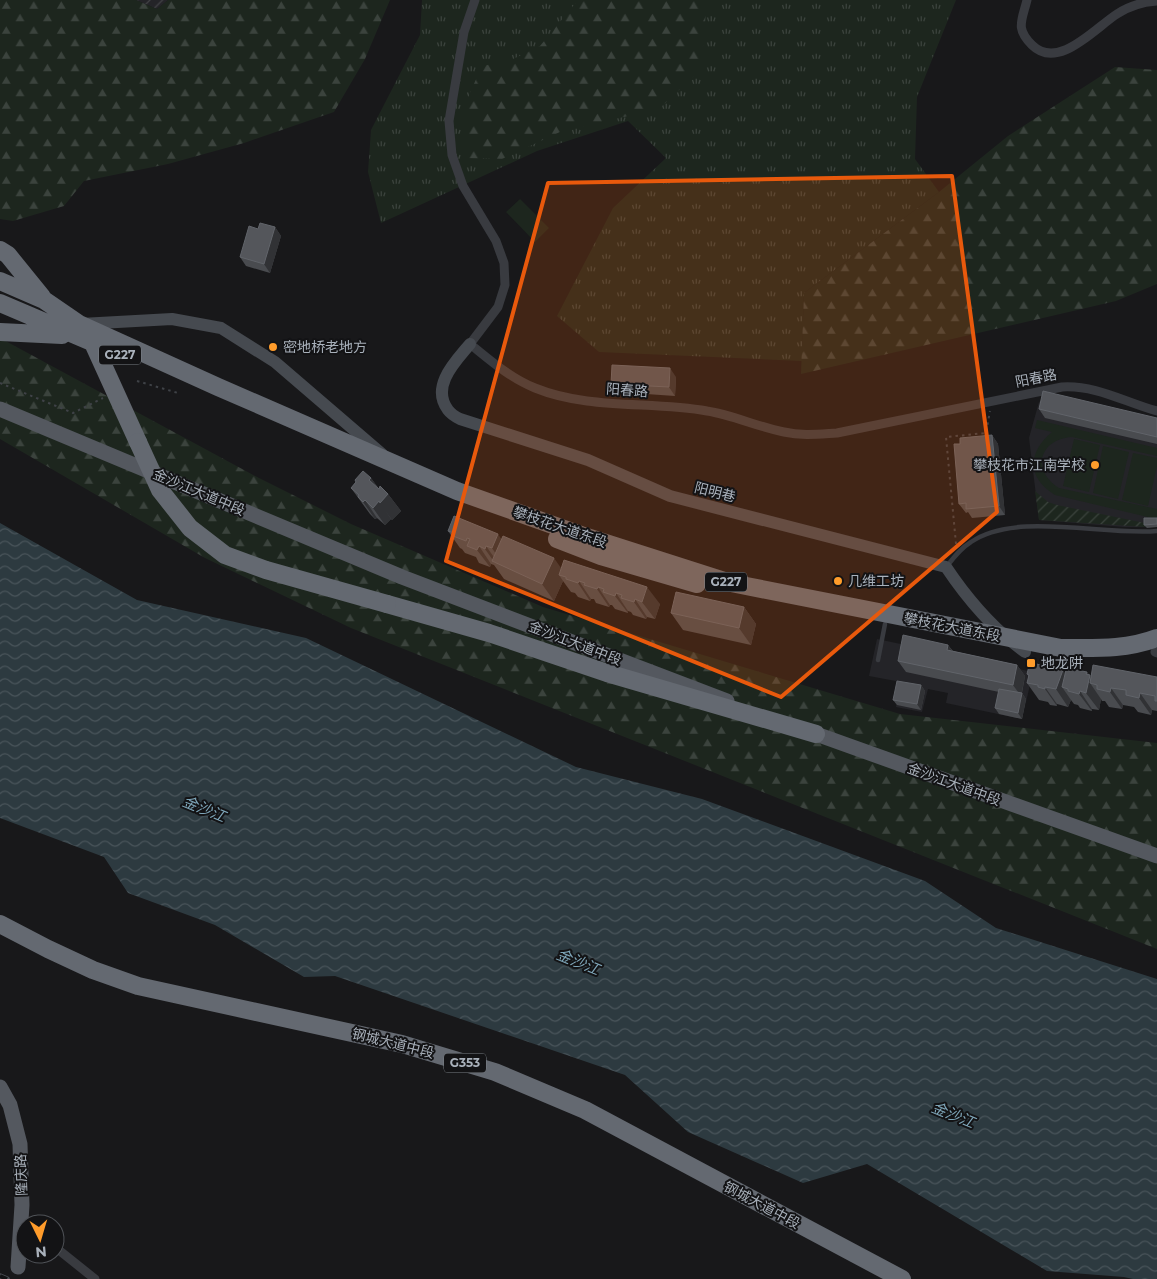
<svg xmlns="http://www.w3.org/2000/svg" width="1157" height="1279" font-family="Montserrat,'Noto Sans SC',sans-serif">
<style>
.built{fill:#242428}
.industrial{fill:url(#industrial-furrows)}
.grass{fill:url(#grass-tufts)}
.forest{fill:url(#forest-firs)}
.garden{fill:url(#garden-furrows)}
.pitch{fill:#1d261e}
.water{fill:url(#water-waves)}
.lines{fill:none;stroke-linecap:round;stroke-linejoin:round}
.path{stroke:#3f4247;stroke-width:2;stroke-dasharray:2.5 4;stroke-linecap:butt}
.lane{stroke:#393b40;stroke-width:4.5}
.street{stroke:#393b40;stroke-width:9}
.secondary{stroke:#464a50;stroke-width:12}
.primary{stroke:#54585f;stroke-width:15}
.highway{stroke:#646971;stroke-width:18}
.rail-casing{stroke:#4b4f55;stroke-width:5.5}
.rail{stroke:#131315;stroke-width:4;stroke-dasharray:11;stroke-linecap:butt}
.highway-bridge{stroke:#646971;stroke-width:18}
.wall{fill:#494b4f}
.shaded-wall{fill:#313235}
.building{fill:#54565b;stroke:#61646a}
.marked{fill:#e8590c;fill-opacity:0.2;stroke:#e8590c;stroke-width:4;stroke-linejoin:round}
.poi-dot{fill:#ff9c2b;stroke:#131315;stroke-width:2}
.labels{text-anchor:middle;stroke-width:4;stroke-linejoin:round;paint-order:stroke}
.shield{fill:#131315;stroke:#7c8289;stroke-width:1}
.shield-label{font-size:12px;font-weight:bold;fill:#a9b1bb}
.poi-label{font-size:14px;fill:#a9b1bb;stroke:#131315;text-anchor:start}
.street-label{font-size:14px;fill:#a9b1bb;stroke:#131315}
.water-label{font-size:15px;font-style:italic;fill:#7ea5b8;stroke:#131315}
</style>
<defs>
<pattern id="industrial-furrows" width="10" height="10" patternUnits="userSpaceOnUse" patternTransform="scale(1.25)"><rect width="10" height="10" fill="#242428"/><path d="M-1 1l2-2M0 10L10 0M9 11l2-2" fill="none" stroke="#414145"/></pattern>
<pattern id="grass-tufts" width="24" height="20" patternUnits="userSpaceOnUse" patternTransform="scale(1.25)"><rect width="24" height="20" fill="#1d261e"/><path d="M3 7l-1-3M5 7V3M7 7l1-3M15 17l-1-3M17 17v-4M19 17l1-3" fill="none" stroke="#3b433d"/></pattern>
<pattern id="forest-firs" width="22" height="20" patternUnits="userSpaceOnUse" patternTransform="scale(1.25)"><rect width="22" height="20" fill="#1d261e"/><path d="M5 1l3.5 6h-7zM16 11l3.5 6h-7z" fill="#3b433d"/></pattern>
<pattern id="garden-furrows" width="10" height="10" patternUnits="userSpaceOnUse" patternTransform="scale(1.25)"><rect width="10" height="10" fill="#1d261e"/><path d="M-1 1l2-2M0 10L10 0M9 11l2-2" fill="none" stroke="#3b433d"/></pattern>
<pattern id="water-waves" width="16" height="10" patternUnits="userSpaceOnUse" patternTransform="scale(1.25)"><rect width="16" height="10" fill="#2d3a40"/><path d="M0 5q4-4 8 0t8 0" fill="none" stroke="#49545a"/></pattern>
</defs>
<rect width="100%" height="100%" fill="#18181a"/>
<!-- built -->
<path class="built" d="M1050,396L1157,420V527H1124L1039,520L1029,438L1039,402Z
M877,639L1033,672L1022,719L946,703L948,693L928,689L922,712L896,707L901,682L869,676Z"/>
<!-- industrial -->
<path class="industrial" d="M136,0H168L157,9Z"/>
<!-- grass -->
<path class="grass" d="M422,0H956L917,97L915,159L939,192L804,293L802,361L599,352L557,316L613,208L666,158L628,121L537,151L381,223L368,172L371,130L420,35Z"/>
<!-- forest -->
<path class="forest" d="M0,0H136L157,9L168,0H390L365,59L334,112L244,143L168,164L84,181L64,206L13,221L0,219Z
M580,0H707L701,69L659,109L562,131L502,159L466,158L464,131L469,95L482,66L509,61L540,46L574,5Z
M1115,67L1157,70V284L1116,301L801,374L804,293L939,192L1008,136Z
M0,338L259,478L351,524L543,607L900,714L1157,743V949L351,628L205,558L0,439Z"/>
<!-- garden -->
<path class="garden" d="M1035,491L1048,502L1057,505L1145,523L1146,527L1039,520Z"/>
<!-- pitch -->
<path class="pitch" d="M520,199L549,228L535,242L506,212Z
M1037,420L1157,448V456L1072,437C1039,439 1031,471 1059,488L1157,509V517L1152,518L1055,495C1027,478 1027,453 1052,432L1035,428Z
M1074,439L1100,445L1089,492L1063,486Z
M1103,446L1129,452L1118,499L1093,493Z
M1133,453L1157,458V466L1148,506L1122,500Z"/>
<!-- water -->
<path class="water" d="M0,523L137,600L306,638L576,767L702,799L925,881L996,928L1157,979V1279H1133L1124,1277L1047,1271L867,1164L803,1183L688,1132L625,1075L335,976L304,977L215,925L128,893L104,857L0,818Z"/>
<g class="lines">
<!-- path -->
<path class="path" d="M137,381L178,393
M0,383L73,413L103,398
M956,544L946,437L986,433L990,411"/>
<!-- lane -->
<path class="lane" d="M947,566C954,557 961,548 971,542C1016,511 1103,536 1157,531
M878,660L885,624"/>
<!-- street -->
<path class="street" d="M475,0L464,32L449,121L452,155L463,186L496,241L504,263L505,285L498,307L470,344C490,360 510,378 535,388C589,410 651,401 707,411C733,415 758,427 784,432C802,436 819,434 837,433L1062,387C1097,385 1124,402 1157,411
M1027,0C1022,21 1015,28 1032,45C1058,71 1095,28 1117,14C1129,6 1143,2 1157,1
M1155,652L1157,653
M55,1247L95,1279"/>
<!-- secondary -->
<path class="secondary" d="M81,324L172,319L221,328L275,362L382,454
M470,344C456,361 430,386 448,410C451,414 456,417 460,419L588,460L670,496L946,567C968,600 993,629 1025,652"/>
<!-- primary -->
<path class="primary" d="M0,409L402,577L727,701
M805,730L1157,856
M0,1087L10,1105L20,1144L22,1205L18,1267"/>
<!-- highway -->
<path class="highway" d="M0,250L8,255L42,297
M0,281L44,300L79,324L218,387L457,491L581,535L731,583L1061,648C1094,648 1126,650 1157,638
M0,303L101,346
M0,332L62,335
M93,343L138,442
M557,539L601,556L697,584
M387,604L489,633L607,673L816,734
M0,924L48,949L93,970L138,986L402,1044L495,1072L585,1110L902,1279"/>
<defs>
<path id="rail" d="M0,1276L7,1279"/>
</defs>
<!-- rail casing -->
<use href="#rail" class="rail-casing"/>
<!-- rail -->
<use href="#rail" class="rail"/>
<!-- highway-bridge -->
<path class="highway-bridge" d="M138,442L160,490L190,528L225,555L266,570L387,604"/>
</g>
<!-- wall -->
<path class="wall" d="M275,227L281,236L270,273L246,266L240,257L258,229Z
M676,377L675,396L617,392L611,384Z
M1039,409L1157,418V444L1045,418Z
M992,435L998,444L1005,515L972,518L968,512L966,513L959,504L960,444Z
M371,478L379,489L388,494L401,511L392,520L391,519L385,525L377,518L375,519L370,514L351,488L356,482L355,480Z
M1157,518V527L1147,528L1144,525Z
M448,531L502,539L561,569L660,604L655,619L647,617L646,619L633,615L631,612L628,611V613L615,609L612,605H610L609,607L596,603L594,599H591L590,601L578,597L575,593L571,592L563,581L554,601L504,579L494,565L491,564L490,567L479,563L476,557L465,553L462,549L460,548Z
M744,607L756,624L751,645L683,630L671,613Z
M948,645L953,651L1017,665L1025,676L1022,693L1026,699L1022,719L999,714L995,708L999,692L906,672L898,661Z
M1043,668L1065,673L1087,672L1091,677H1157V711L1152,710L1151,715L1138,712L1134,707L1123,705L1122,709L1109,707L1105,701H1102L1101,699L1099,710L1092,709V711L1080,708L1078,705L1074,704L1071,700L1068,707L1057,704V706L1050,705L1048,702L1039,700L1027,683L1029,677L1027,674Z
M921,685L925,691L921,710L897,705L893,700Z"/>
<!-- shaded-wall -->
<path class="shaded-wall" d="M275,227L281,236L270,273L264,264Z
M670,368L676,377L675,396L669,387Z
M992,435L998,444L1005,515L999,506Z
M371,478L383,495L369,480Z
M388,494L401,511L392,520L380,503Z
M365,500L377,518L375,519L363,502Z
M379,501L391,519L385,525L373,508Z
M498,534L510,552L504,566L492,548Z
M479,546L491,564L490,567L477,550Z
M486,546L498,563H495L485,549Z
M554,558L566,575H559L563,581L554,601L542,584Z
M579,581L591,599L590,601L578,583Z
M598,587L610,605L609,607L597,589Z
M647,587L660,604L655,619L642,602Z
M616,593L628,611V613L615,596Z
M635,599L647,617L646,619L634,602Z
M744,607L756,624L751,645L739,628Z
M948,645L956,656L947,650Z
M1017,665L1025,676L1021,696L1013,685Z
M1063,670L1075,687H1062L1071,700L1068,707L1056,689Z
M1087,672L1090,677V675L1097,685L1090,683L1101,699L1099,710L1086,693Z
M921,685L925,691L921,710L917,704Z
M1045,687L1057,704V706L1045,689Z
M1111,688L1123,705L1122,709L1110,692Z
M1080,691L1092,709V711L1079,694Z
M1022,693L1026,699L1022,719L1018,713Z
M1140,693L1152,710L1151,715L1139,698Z"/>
<!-- building -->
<path class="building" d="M260,223L275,227L264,264L240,257L249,226L258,229Z
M612,365L670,368L669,387L611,384Z
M1043,391L1157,418V437L1039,409Z
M992,435L999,506L966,509V503L959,504L954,444H960V438Z
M363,471L371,478L369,480L379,489L380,486L388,494L380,503L379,501L373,508L365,500L363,502L358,497L359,495L351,488L356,482L355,480Z
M454,516L498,534L492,548L486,546L485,549L479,546L477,550L467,546L470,539L467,538L466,541L453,536L454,533L448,531Z
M1144,518H1157V524L1144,525Z
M503,536L554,558L542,584L492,561Z
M564,560L647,587L642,602L635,599L634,602L621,598L622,595L616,593L615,596L603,592L604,589L598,587L597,589L584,585L585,583L579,581L578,583L566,579V577L559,575Z
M676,592L744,607L739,628L671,613Z
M903,635L948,645L947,650L1017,665L1013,685L898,661Z
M1030,662L1040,665V667L1052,670L1053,667L1063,670L1056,689L1045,687V689L1038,687V685L1027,683L1029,675L1027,674Z
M1093,665L1157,677V701H1155V696L1140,693L1139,698L1126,695V690L1111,688L1110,692L1097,689V685L1090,683Z
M1071,669L1087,672L1086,674L1090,675L1086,693L1080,691L1079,694L1068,691V689L1062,687L1066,670L1070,671Z
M897,681L921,685L917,704L893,700Z
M999,689L1022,693L1018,713L995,708Z"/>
<!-- marked area -->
<path class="marked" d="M952,176L997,512L781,697L446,561L548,183Z"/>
<!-- markers -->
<g class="poi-dot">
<circle cx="273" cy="347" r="5"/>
<circle cx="1095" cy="465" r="5"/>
<circle cx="838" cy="581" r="5"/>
<rect x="1026" y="658" width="10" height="10" rx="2.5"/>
</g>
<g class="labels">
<!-- shield labels -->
<g class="shield">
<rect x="99" y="345.5" width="42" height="19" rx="4"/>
<rect x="705" y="572.5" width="42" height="19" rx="4"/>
<rect x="444" y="1053.5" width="42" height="19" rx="4"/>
</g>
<g class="shield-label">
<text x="120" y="359">G227</text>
<text x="726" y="586">G227</text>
<text x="465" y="1067">G353</text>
</g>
<!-- poi labels -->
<g class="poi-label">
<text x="283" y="352">密地桥老地方</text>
<text x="1085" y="470" text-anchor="end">攀枝花市江南学校</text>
<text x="848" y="586">几维工坊</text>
<text x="1041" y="668">地龙阱</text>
</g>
<!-- street labels -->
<g class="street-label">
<text transform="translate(1036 378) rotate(-11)" y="5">阳春路</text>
<text transform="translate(627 390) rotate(4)" y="5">阳春路</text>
<text transform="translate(199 492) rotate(23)" y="5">金沙江大道中段</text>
<text transform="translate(715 492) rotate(14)" y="5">阳明巷</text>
<text transform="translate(560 527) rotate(19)" y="5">攀枝花大道东段</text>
<text transform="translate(952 627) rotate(11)" y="5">攀枝花大道东段</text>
<text transform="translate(575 643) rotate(21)" y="5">金沙江大道中段</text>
<text transform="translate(954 784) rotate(20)" y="5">金沙江大道中段</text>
<text transform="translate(393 1043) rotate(14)" y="5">钢城大道中段</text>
<text transform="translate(21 1175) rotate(-92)" y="5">隆庆路</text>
<text transform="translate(762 1205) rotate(28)" y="5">钢城大道中段</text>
</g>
<!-- water labels -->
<g class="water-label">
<text transform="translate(204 809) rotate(22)" y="5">金沙江</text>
<text transform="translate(578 962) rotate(22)" y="5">金沙江</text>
<text transform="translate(953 1115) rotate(22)" y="5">金沙江</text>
</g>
</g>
<!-- north arrow -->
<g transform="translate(40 1239) rotate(175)"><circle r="24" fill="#131315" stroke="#4f5257"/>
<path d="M0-4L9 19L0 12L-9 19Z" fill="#ff9c2b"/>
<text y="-8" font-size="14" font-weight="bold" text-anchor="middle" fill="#a9b1bb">N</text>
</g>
</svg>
